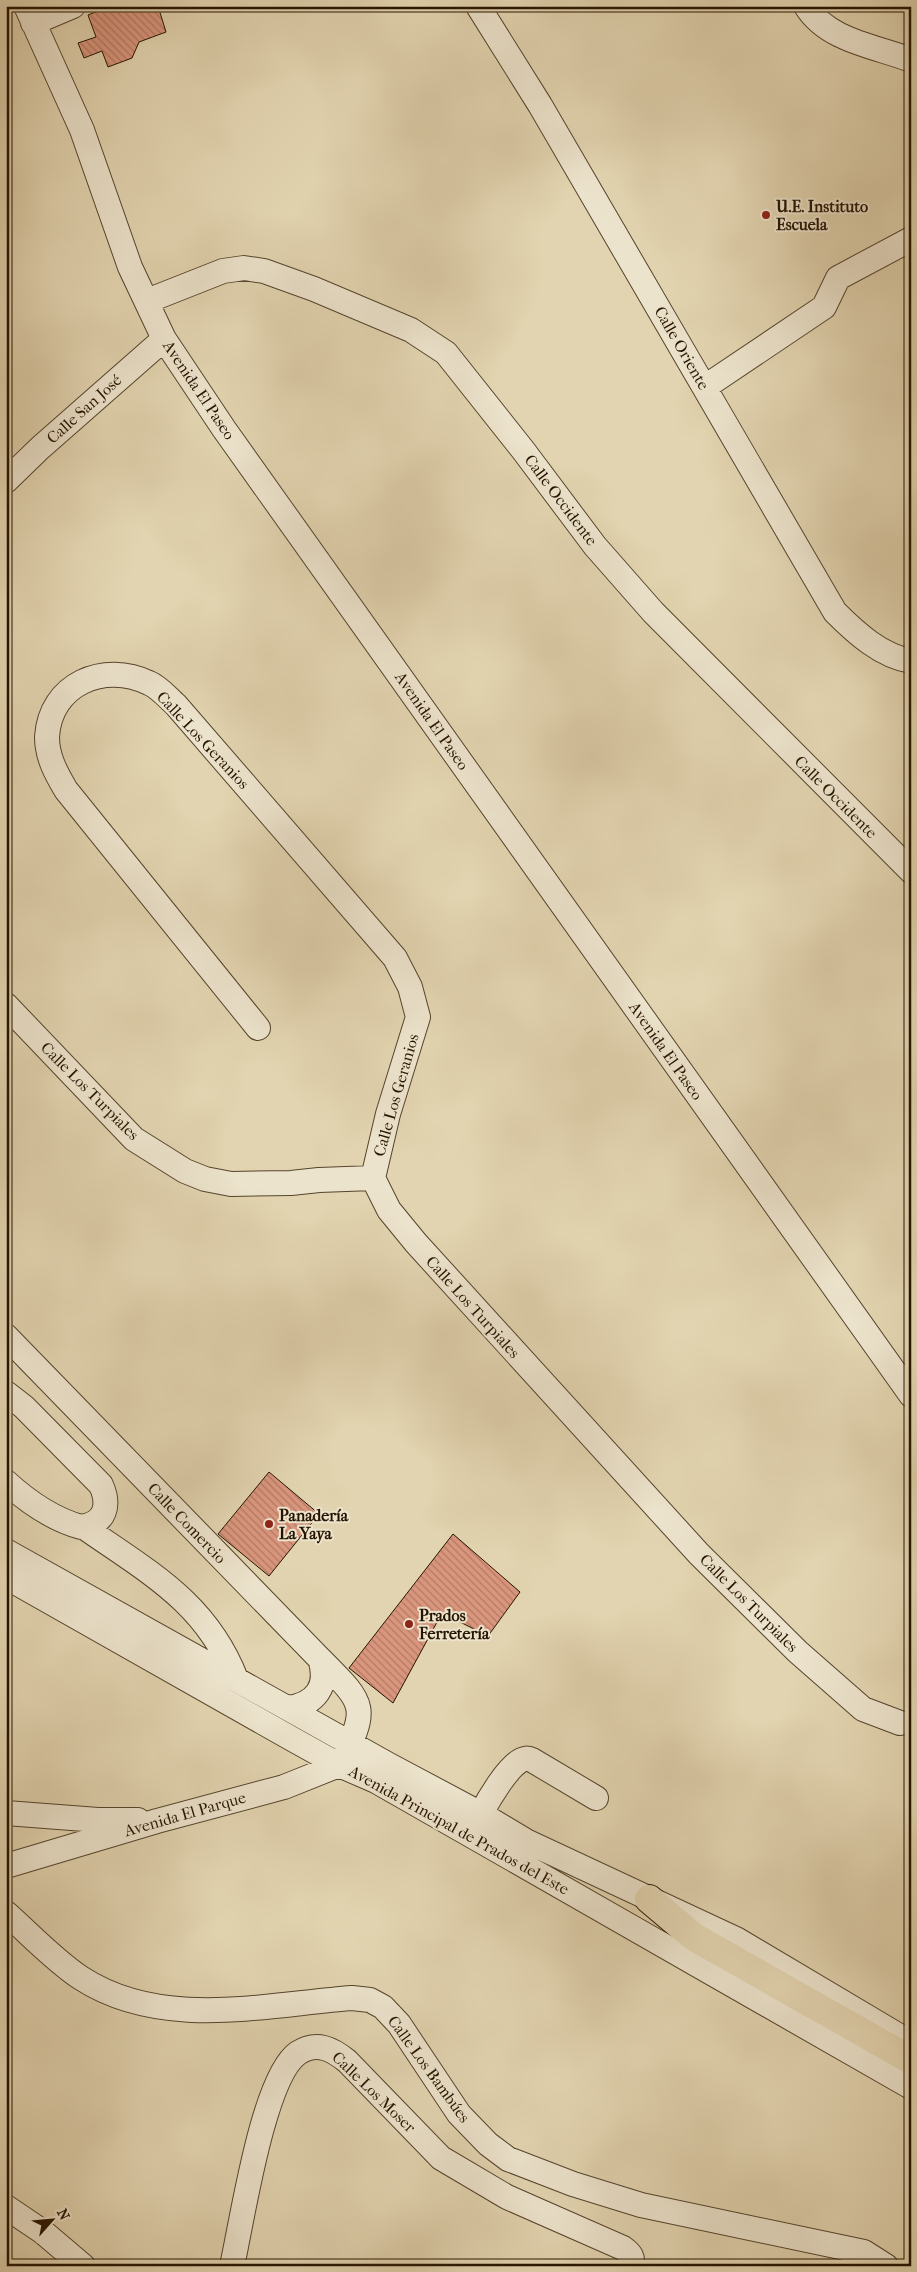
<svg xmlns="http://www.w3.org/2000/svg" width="917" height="2272" font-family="'IM FELL French Canon',serif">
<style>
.building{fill:url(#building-back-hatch);stroke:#261400}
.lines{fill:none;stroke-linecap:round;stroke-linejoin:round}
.minor-casing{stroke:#55442c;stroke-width:26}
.highway-casing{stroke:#261400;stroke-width:30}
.minor{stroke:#ece3cc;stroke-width:24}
.highway{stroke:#e2d4b0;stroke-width:28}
.poi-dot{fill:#8f2418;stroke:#ece3cc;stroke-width:2}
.labels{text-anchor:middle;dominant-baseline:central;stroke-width:4;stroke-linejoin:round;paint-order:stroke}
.poi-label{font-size:16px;font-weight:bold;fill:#261400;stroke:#ece3cc;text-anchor:start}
.street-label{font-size:16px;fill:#261400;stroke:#ece3cc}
</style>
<defs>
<pattern id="building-back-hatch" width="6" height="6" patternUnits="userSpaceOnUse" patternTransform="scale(1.25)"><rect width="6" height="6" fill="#da967d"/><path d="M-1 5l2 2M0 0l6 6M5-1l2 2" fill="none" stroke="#b17964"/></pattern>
</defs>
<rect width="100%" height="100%" fill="#e2d4b0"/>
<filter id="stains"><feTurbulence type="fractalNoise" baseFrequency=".004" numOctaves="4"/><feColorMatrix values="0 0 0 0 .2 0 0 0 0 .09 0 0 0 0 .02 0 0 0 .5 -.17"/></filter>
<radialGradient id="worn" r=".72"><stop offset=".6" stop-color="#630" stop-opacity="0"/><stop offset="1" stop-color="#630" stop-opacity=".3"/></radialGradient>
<path class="building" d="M 111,6 L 118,6 L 119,10 L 135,6 L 158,6 L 166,32 L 139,42 L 132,58 L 108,67 L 102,51 L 84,58 L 78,43 L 96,37 L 88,15 Z
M 269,1472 L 319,1514 L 269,1576 L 218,1534 Z
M 453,1534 L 520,1592 L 488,1636 L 442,1613 L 393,1703 L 349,1668 Z"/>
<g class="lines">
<defs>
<path id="minor" d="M 26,6 L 82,130 L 130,267 L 164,339 L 224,429 L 911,1395
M 478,6 L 540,105 L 835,612 C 856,633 881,656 911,661
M 806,6 C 828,41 875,46 911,60
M 33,23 L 73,6
M 147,301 L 223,271 L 244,268 L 264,271 L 314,289 L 411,330 L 446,353 L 523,450 L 595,546 L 653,612 L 911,871
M 705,387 L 824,307 L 838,278 L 911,239
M 6,481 L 40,448 L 164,339
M 6,1005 L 134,1139 L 185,1171 L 205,1179 L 231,1184 L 291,1183 L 319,1180 L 373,1178
M 258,1028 L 66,790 C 56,773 47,757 47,737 C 50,684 104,661 149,683 C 159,687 168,698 176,705 L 395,958 L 410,987 L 418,1017 L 388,1114 L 373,1178
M 373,1178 L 389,1210 L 416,1243 L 699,1554 L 798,1652 L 863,1709 L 900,1723
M 6,1336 L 320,1659 C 329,1686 316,1704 288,1708
M 6,1393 L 24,1407 L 101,1485 C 110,1505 106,1523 81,1527 C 52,1519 28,1502 6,1482
M 84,1527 C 148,1572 206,1602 236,1679
M 6,1551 L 389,1765 L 481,1814 L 526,1841 L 736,1939 L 911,2043
M 6,1577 L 294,1740 L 339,1765 L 376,1781 L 911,2087
M 6,1813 L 98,1820 L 138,1820
M 481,1814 C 487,1802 511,1760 525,1759 C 527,1758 530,1759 532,1760 L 596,1798
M 6,1866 L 157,1821 L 284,1787 L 339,1765 C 370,1707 365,1704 320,1659
M 6,1913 C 31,1935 54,1960 81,1978 C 161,2030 263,2005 352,1998 L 370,2000 L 383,2007 L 399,2024 L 459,2114 L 488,2144 L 508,2159 L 573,2184 L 641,2205 L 864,2252 L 886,2266
M 6,2207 L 43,2232 L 83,2266
M 232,2266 C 242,2222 263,2077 298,2053 C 317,2041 332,2049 347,2061 L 441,2158 L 507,2197 L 623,2248 C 630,2253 634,2257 631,2266"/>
<path id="highway" d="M 649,1899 L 694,1937 L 911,2060"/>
</defs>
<use href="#minor" class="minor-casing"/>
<use href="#highway" class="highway-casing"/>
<use href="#minor" class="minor"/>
<use href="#highway" class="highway"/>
</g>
<g class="poi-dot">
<circle cx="766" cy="215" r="5"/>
<circle cx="269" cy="1524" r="5"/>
<circle cx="409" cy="1624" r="5"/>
</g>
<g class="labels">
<g class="poi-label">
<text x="776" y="206">U.E. Instituto<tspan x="776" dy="18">Escuela</tspan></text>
<text x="279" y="1515">Panadería<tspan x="279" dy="18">La Yaya</tspan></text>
<text x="419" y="1615">Prados<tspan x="419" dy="18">Ferretería</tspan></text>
</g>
<g class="street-label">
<text transform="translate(682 348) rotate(60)">Calle Oriente</text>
<text transform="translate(199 390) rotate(56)">Avenida El Paseo</text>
<text transform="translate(84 409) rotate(-42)">Calle San José</text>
<text transform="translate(561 500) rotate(53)">Calle Occidente</text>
<text transform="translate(432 721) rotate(55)">Avenida El Paseo</text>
<text transform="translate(203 740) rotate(47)">Calle Los Geranios</text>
<text transform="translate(836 797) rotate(45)">Calle Occidente</text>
<text transform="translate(666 1051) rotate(55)">Avenida El Paseo</text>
<text transform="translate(90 1091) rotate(45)">Calle Los Turpiales</text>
<text transform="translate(396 1095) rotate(-74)">Calle Los Geranios</text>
<text transform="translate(473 1307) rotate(48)">Calle Los Turpiales</text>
<text transform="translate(187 1523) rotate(46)">Calle Comercio</text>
<text transform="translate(749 1603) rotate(45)">Calle Los Turpiales</text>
<text transform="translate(185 1814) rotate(-16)">Avenida El Parque</text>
<text transform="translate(459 1830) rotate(29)">Avenida Principal de Prados del Este</text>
<text transform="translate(429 2069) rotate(54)">Calle Los Bambúes</text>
<text transform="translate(374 2092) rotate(44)">Calle Los Moser</text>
</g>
</g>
<rect width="917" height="2272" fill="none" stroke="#e2d4b0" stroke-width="25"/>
<rect x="8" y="8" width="902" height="2257" fill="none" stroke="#261400" stroke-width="2.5"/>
<rect x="12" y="12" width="892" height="2247" fill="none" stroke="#261400"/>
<g transform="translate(52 2220) rotate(63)" stroke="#ece3cc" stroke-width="4" paint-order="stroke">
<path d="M0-4L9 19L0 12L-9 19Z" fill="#261400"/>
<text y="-8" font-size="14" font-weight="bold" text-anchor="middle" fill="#261400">N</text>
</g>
<rect width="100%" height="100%" filter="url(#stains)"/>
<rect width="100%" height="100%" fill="url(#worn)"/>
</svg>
